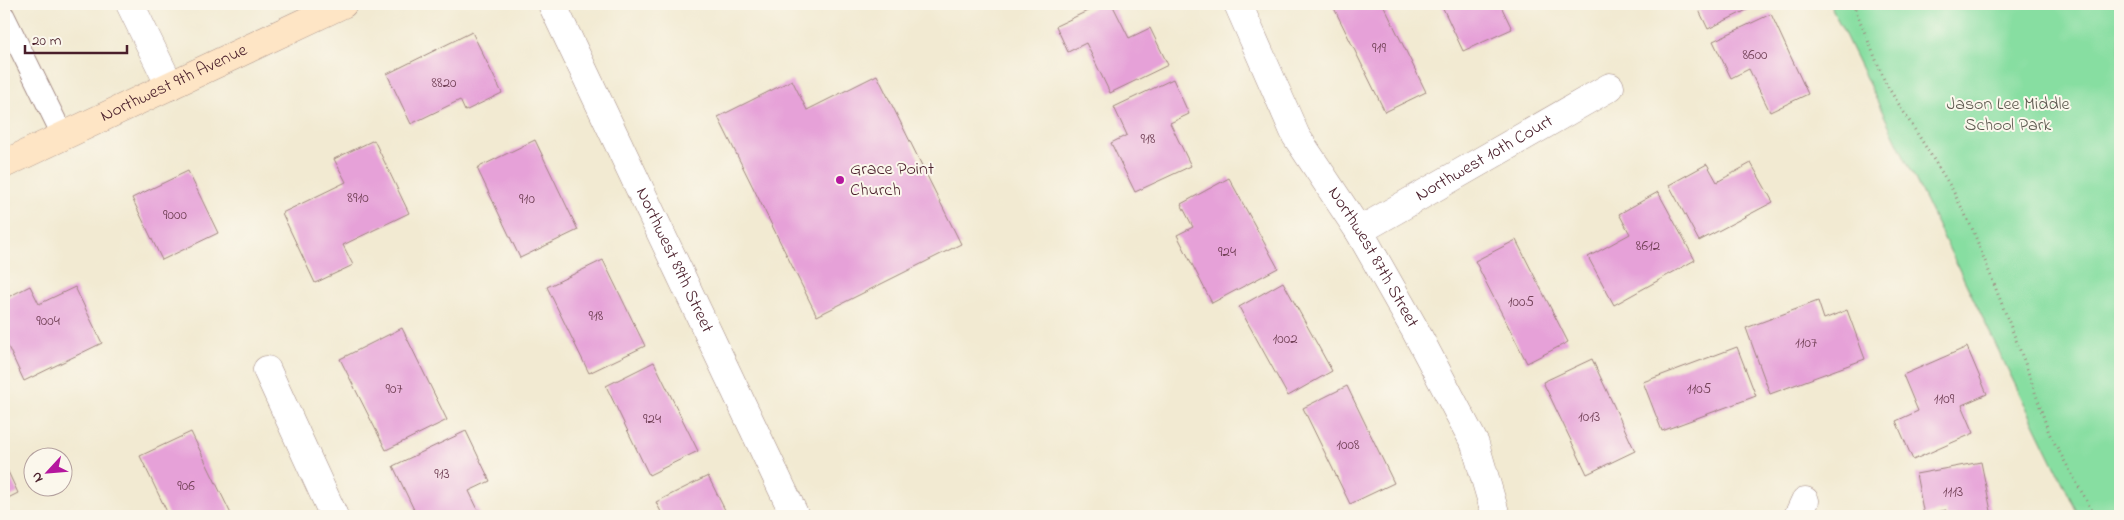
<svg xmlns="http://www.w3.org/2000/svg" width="2124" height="520" font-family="'Indie Flower',sans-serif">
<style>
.green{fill:#87dea1;stroke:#687e66}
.building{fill:#e6a1d8}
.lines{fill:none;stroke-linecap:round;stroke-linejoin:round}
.lane-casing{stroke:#9e847e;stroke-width:23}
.street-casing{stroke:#9e847e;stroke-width:29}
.secondary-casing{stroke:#9e847e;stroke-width:29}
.path{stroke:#9e847e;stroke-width:3;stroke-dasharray:1 4;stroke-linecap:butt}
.lane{stroke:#fff;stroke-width:21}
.street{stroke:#fff;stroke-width:28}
.secondary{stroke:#fee5c5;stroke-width:28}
.poi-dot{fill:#b5179e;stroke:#fbf7ec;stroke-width:2}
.labels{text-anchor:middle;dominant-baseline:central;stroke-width:4;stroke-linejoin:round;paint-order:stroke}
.number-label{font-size:15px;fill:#714056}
.street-label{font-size:18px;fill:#4a1f2b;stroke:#fbf7ec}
.park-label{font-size:18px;fill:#5c584e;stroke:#fbf7ec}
.poi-label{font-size:18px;fill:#4a1f2b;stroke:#fbf7ec;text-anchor:start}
</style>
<rect width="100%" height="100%" fill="#fbf7ec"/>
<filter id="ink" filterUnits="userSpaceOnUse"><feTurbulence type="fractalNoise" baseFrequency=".02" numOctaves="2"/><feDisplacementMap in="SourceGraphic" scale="10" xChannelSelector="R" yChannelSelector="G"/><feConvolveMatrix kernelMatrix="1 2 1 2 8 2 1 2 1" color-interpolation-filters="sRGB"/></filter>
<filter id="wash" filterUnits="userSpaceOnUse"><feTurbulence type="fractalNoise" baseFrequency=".0096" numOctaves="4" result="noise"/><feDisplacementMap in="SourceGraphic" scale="20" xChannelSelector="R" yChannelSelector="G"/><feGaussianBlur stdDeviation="1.12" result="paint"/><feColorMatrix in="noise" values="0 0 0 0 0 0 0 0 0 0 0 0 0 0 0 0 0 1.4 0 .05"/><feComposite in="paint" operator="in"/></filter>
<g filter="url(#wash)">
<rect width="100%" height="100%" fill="#f2ead2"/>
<path class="green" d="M 1830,4 L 2120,4 L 2120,516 L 2079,516 Z"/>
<g id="blocks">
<path class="building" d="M 1102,4 L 1112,4 L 1129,38 L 1150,28 L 1168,65 L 1110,93 L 1086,43 L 1068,52 L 1056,26 Z
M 1332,4 L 1383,4 L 1426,92 L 1385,112 Z
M 1441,4 L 1500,4 L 1512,29 L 1463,51 Z
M 1696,4 L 1759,4 L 1708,29 Z
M 1771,14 L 1808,94 L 1770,112 L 1749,69 L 1731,78 L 1713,41 Z
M 472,32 L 502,93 L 465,111 L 460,100 L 411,124 L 387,74 Z
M 877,75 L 961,244 L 817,316 L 718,117 L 792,80 L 807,110 Z
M 1173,79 L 1189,114 L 1170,123 L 1191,166 L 1135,192 L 1111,143 L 1127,135 L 1114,107 Z
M 374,140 L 409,213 L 343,245 L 353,265 L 315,283 L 282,213 L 346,182 L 334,159 Z
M 535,140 L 578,230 L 520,258 L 477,168 Z
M 1751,163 L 1773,202 L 1699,241 L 1669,185 L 1707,164 L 1717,182 Z
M 188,171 L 218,233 L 162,260 L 132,198 Z
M 1229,178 L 1278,268 L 1212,303 L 1177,235 L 1193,227 L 1181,204 Z
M 1658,192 L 1695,260 L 1614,305 L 1588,257 L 1630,234 L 1619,214 Z
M 1516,240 L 1568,342 L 1527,363 L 1475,261 Z
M 603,260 L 645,346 L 589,373 L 547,287 Z
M 1283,282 L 1332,371 L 1288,396 L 1239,307 Z
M 30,286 L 39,304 L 75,287 L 102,343 L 24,381 L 4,338 L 4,299 Z
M 1818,301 L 1824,319 L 1847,310 L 1865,359 L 1770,394 L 1746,328 Z
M 402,328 L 447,420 L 386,450 L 340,359 Z
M 1737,347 L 1756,396 L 1662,431 L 1643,382 Z
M 1967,347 L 1987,394 L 1962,405 L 1974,433 L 1913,460 L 1896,421 L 1918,411 L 1903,375 Z
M 1592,359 L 1635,451 L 1587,474 L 1543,382 Z
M 654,362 L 698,451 L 649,475 L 606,386 Z
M 1347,386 L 1394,483 L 1350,504 L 1303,408 Z
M 466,431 L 490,481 L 469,491 L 481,516 L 417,516 L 393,466 Z
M 191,432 L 232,516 L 169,516 L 140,456 Z
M 1981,462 L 1992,516 L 1947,516 L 1946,510 L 1924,515 L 1916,474 Z
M 4,463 L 18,493 L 4,500 Z
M 708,476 L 728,516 L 663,516 L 656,502 Z"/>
</g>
</g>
<g filter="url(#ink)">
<use href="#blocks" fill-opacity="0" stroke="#9e847e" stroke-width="1"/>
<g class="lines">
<defs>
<path id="lane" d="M 4,16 L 63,136"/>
<g id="street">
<path d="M 130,4 L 170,86"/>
<path id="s1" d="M 552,4 L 795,516"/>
<path id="s2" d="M 1238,4 L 1296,136 L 1359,231 L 1414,328 L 1475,444 L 1496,516"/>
<path id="s3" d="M 1359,231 L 1610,87"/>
<path d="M 267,370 L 334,516"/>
<path d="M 1798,516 L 1805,501"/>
</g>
<g id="secondary">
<path id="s4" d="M 4,164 L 343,4"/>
</g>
</defs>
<use href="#lane" class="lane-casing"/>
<use href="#street" class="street-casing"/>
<use href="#secondary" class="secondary-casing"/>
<path class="path" d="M 1853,4 L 1886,84 L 1951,187 L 1972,228 L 2025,363 L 2049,433 L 2095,516"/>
<use href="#lane" class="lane"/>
<use href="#street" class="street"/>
<use href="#secondary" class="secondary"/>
</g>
</g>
<circle class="poi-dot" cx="840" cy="180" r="5"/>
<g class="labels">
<g class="number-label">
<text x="1379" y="48">919</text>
<text x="1755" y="55">8600</text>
<text x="444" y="83">8820</text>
<text x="1148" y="139">918</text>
<text x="358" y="198">8910</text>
<text x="527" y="199">910</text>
<text x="175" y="215">9000</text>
<text x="1648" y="246">8612</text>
<text x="1227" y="252">924</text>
<text x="1521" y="302">1005</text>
<text x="596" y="316">918</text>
<text x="48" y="321">9004</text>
<text x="1285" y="339">1002</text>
<text x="1806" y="343">1107</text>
<text x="394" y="389">907</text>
<text x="1699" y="389">1105</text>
<text x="1944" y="399">1109</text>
<text x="1589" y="417">1013</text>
<text x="652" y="419">924</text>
<text x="1348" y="445">1008</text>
<text x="442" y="474">913</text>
<text x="186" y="486">906</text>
<text x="1953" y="492">1113</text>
</g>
<g class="street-label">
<text stroke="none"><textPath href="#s4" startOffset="188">Northwest 9th Avenue</textPath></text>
<text stroke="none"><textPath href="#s3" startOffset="145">Northwest 10th Court</textPath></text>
<text stroke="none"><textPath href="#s2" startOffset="288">Northwest 87th Street</textPath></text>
<text stroke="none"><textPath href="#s1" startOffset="284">Northwest 89th Street</textPath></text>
</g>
<g class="park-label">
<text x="2008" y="105">Jason Lee Middle<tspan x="2008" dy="21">School Park</tspan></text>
</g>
<g class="poi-label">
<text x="850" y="170">Grace Point<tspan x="850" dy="21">Church</tspan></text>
</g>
</g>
<rect width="2124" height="520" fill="none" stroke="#fbf7ec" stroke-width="20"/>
<g transform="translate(48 472) rotate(244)"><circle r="24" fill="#fbf7ec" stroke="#b4a19f"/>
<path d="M0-4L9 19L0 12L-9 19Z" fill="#b5179e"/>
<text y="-8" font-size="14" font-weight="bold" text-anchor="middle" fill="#4a1f2b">N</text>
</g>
<path d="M25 45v8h102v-8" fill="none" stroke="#4a1f2b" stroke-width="2.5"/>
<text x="32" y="45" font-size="15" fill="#4a1f2b" stroke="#fbf7ec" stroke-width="4" paint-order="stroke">20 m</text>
</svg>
